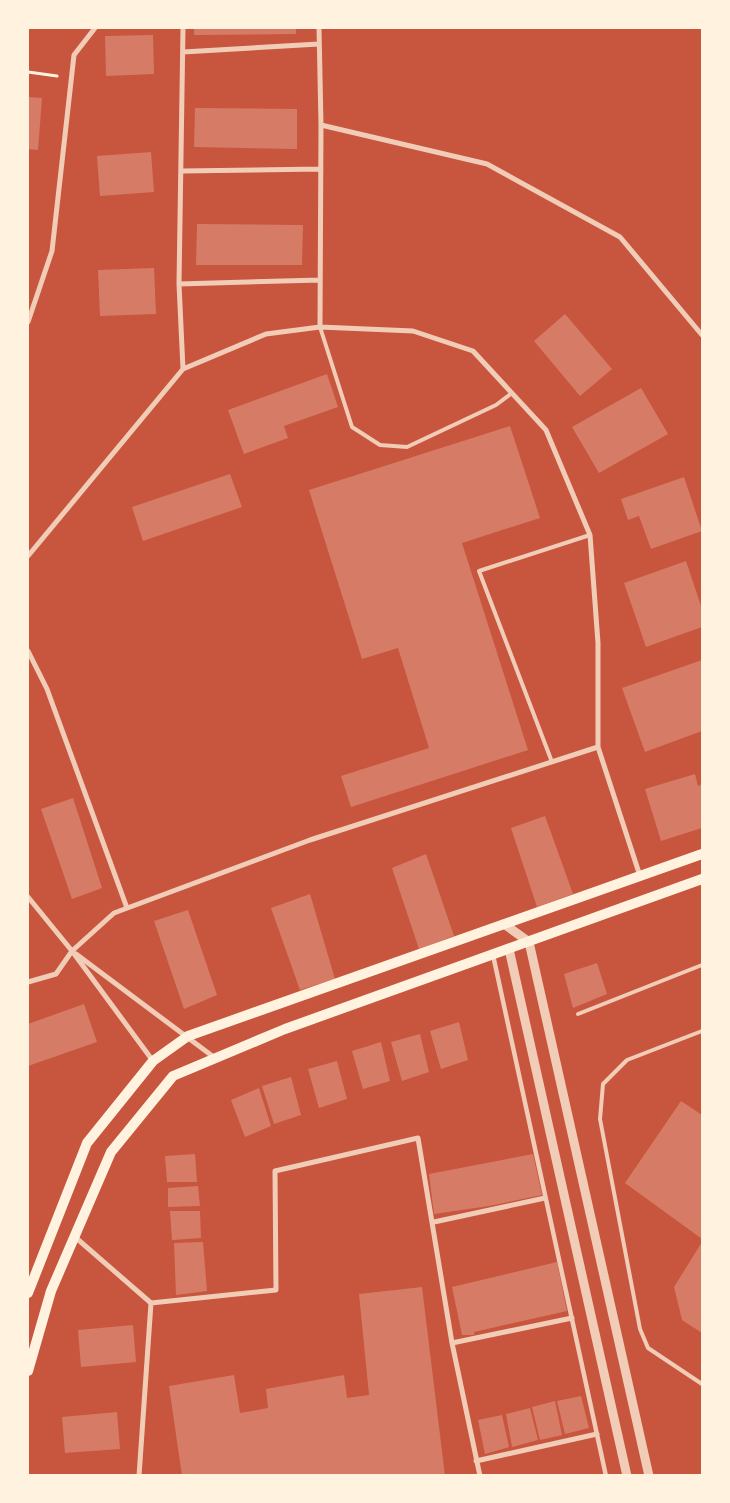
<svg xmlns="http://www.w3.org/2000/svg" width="730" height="1503" font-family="'Sofia Sans Condensed',sans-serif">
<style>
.building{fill:#d67c66}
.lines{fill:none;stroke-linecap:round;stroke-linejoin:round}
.path{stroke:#fff3e0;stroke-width:3}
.service{stroke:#f1ccb7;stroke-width:4}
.pedestrian{stroke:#f1ccb7;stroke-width:4.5}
.minor{stroke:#f1ccb7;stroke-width:5}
.tertiary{stroke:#f1ccb7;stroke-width:9}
.secondary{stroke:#fff3e0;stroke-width:10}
</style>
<rect width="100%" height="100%" fill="#c8553d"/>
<path class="building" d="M 194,28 L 296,28 L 296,34 L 194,35 Z
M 153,35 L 154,74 L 106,76 L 105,36 Z
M 28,97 L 42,98 L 38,150 L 28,149 Z
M 195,108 L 297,109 L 297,149 L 194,147 Z
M 151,152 L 154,192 L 100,196 L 97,156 Z
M 197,224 L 303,225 L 302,265 L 196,265 Z
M 154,268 L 156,314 L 100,316 L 98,270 Z
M 565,314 L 612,369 L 580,396 L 534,341 Z
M 327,374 L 338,407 L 284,426 L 288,438 L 244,454 L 228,410 Z
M 641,388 L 668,434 L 599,473 L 572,427 Z
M 510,426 L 540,518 L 462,543 L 528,750 L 351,807 L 341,776 L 429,748 L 398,648 L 362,659 L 309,490 Z
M 230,474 L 242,507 L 143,541 L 132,507 Z
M 684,477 L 702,531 L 651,549 L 639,516 L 628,520 L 621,499 Z
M 686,561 L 702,609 L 702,627 L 646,647 L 624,583 Z
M 702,660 L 702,731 L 645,752 L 622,688 Z
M 695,774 L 698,786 L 702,784 L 702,828 L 661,841 L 645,789 Z
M 73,798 L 102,888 L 72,899 L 41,809 Z
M 545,816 L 573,894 L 537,907 L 511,828 Z
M 426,854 L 454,936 L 419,949 L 392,868 Z
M 310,894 L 335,979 L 300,990 L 271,908 Z
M 188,910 L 217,995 L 184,1009 L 154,921 Z
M 597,963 L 607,994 L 573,1008 L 564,974 Z
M 84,1004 L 97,1042 L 28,1066 L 28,1024 Z
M 459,1022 L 468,1060 L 441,1069 L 430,1031 Z
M 420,1034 L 429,1072 L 402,1081 L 391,1042 Z
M 381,1042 L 390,1081 L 363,1089 L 352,1051 Z
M 337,1061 L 347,1099 L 319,1108 L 308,1069 Z
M 291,1077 L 301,1115 L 274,1124 L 262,1086 Z
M 259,1088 L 271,1126 L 245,1137 L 231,1100 Z
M 681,1101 L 702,1115 L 702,1239 L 625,1183 Z
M 195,1154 L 197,1182 L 167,1182 L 165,1156 Z
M 533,1154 L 542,1195 L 489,1206 L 434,1214 L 429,1174 Z
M 198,1186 L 200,1206 L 168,1207 L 168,1188 Z
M 170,1211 L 200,1211 L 201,1238 L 172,1240 Z
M 203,1242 L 207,1291 L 176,1295 L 174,1243 Z
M 702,1242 L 702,1333 L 682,1320 L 674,1287 Z
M 557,1262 L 567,1311 L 474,1332 L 474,1335 L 462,1335 L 452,1287 Z
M 422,1287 L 445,1476 L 182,1476 L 169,1386 L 234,1375 L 240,1413 L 268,1408 L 266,1389 L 344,1375 L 347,1398 L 369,1395 L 359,1294 Z
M 133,1325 L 136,1362 L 81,1367 L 78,1330 Z
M 581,1396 L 589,1428 L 565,1434 L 557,1401 Z
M 555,1401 L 562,1435 L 540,1440 L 532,1407 Z
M 530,1408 L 538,1440 L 512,1447 L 506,1414 Z
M 117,1412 L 120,1449 L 65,1453 L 62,1417 Z
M 502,1415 L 509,1447 L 485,1454 L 478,1420 Z"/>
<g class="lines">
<path class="path" d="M 28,72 L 57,76"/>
<path class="service" d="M 320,327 L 352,427 L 380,445 L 407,447 L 496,405 L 512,393
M 552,762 L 479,571 L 590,535
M 578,1014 L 702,965
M 702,1031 L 627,1060 L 603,1084 L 600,1119 L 640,1329 L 648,1348 L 702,1384"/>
<path class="pedestrian" d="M 493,955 L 606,1476"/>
<path class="minor" d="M 319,28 L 321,125 L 320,327
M 183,52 L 319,44
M 321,125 L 487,164 L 620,237 L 702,335
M 181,171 L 321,169
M 179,284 L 320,280
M 28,322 L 52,251 L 74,55 L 95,28
M 183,369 L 179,284 L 183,28
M 28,556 L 183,369 L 266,334 L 320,327 L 413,331 L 473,351 L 546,430 L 590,535 L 598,643 L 598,747 L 640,876
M 28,651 L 47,689 L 127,908
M 28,897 L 72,951 L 153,1061
M 76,954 L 215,1058
M 28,982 L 56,974 L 72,951 L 114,913 L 310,840 L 598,747
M 434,1222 L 545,1198
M 75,1237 L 151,1303 L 276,1290 L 275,1171 L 418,1138 L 452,1343 L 480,1476
M 452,1343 L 572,1318
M 476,1461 L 597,1434
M 139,1476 L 151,1303"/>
<path class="tertiary" d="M 504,924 L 529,942 L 649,1476
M 509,949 L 627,1476"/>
<path class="secondary" d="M 28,1293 L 87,1143 L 153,1061 L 188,1036 L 702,854
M 28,1371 L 51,1291 L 111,1152 L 173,1076 L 285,1029 L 702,879"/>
</g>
<rect width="730" height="1503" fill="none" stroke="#fff3e0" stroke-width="58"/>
</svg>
